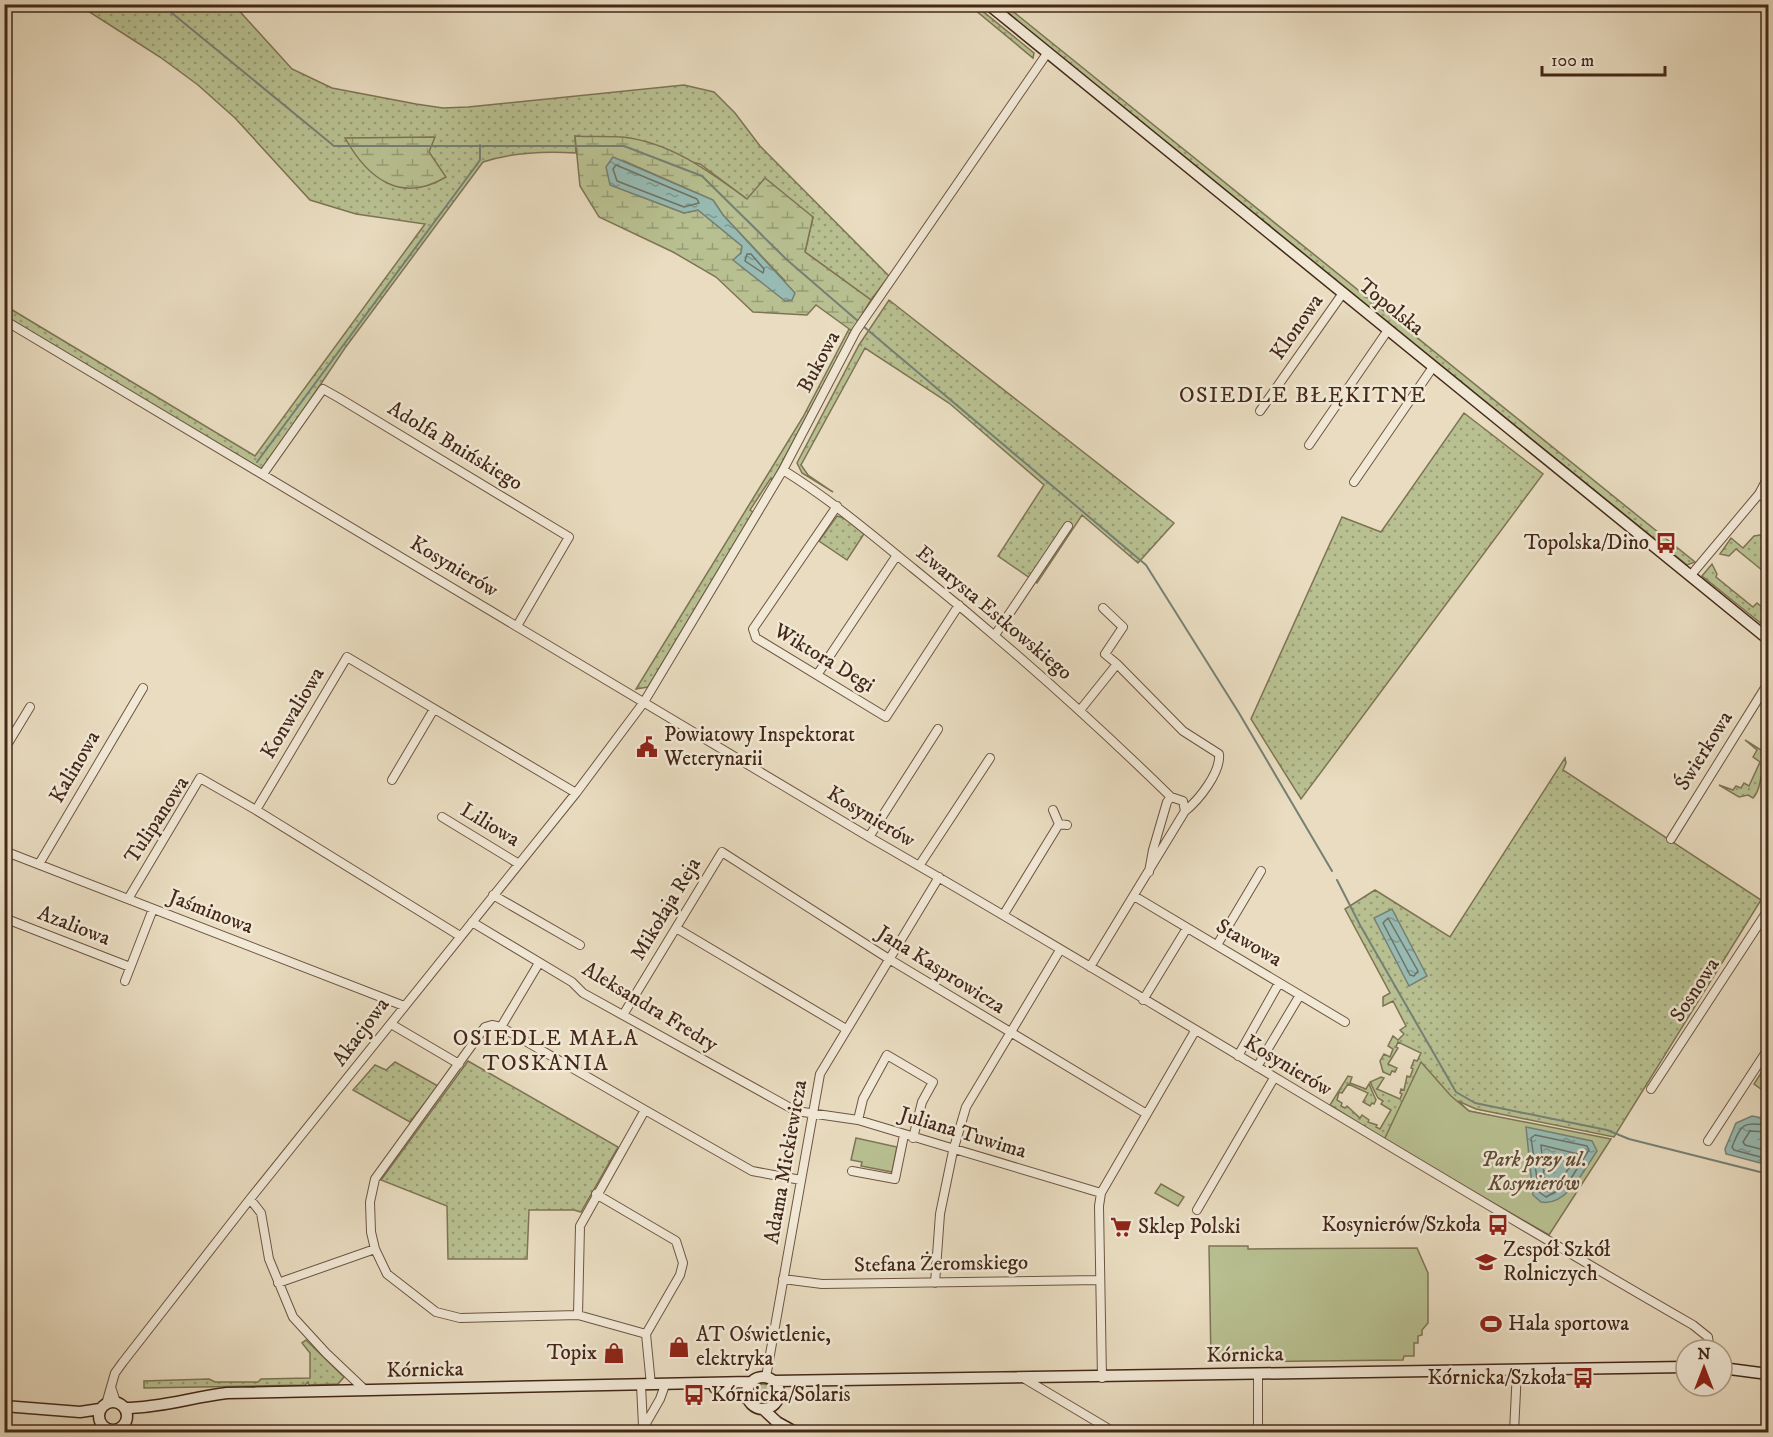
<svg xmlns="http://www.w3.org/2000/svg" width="1773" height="1437" font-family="'IM FELL DW Pica',serif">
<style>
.grass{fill:url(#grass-dots);stroke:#7e7454;stroke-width:1.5}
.wetland{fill:url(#wetland-marsh);stroke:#7e7454;stroke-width:1.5;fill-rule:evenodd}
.green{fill:#b8c091;stroke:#7e7454;stroke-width:1.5}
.water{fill:url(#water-ripples);stroke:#768075;stroke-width:1.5}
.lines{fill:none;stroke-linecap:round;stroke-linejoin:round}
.shore{stroke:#6e7266;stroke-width:1.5}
.stream{stroke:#768075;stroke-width:2}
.street-casing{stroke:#6d5542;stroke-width:10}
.secondary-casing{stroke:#442818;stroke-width:13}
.street{stroke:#f1e8d6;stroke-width:8}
.secondary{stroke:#f1e8d6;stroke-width:10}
.labels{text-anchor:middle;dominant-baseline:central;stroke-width:5;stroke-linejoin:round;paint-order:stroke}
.street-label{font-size:21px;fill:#442818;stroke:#f1e8d6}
.poi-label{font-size:21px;fill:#442818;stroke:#f1e8d6;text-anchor:start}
.park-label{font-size:21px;font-style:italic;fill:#614e36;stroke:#f1e8d6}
.neighbourhood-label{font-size:22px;letter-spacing:1.5px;fill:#442818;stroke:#f1e8d6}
</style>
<defs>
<pattern id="grass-dots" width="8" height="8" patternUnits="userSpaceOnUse" patternTransform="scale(1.5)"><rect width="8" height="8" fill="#b8c091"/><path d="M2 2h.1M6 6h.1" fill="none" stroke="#979c75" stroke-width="1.8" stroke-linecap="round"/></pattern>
<pattern id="wetland-marsh" width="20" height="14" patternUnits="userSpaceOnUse" patternTransform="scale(1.5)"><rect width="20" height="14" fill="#b8c091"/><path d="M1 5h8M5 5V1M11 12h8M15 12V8" fill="none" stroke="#979c75"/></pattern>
<pattern id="water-ripples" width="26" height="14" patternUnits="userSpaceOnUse" patternTransform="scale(1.5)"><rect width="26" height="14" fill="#97bbb3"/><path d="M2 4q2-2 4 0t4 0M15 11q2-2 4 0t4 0" fill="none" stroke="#7d9891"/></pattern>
</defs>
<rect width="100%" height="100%" fill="#e9dcc0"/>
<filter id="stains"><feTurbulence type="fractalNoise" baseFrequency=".00333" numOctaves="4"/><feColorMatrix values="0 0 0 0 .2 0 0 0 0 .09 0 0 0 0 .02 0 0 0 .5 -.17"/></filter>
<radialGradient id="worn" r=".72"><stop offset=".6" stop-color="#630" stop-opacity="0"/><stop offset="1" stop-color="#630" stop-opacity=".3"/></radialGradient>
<path class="grass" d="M 77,4 L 234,5 L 292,69 L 332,88 L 416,104 L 443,108 L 468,107 L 684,85 L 714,92 L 735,113 L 760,146 L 889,276 L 871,300 L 805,252 L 813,217 L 747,199 L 700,164 L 575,136 L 576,153 C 545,151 513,152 483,162 L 345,348 L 267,464 L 260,469 L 5,316 L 4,305 L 255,456 L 425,224 L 356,214 L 310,200 L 235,118 L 198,85 L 160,57 Z
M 969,5 L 975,5 L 1034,53 L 1033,58 Z
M 994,5 L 1005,5 L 1695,562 L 1687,565 Z
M 889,300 L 1174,523 L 1138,563 L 1082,515 L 1037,583 L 998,556 L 1044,485 L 949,403 L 865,348 L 801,465 L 808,475 L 833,492 L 802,473 L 797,463 L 859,345 Z
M 849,329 L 852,331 L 773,479 L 771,478 L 750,510 L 753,512 L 648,687 L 636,689 L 803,417 Z
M 1464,413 L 1543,474 L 1301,799 L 1251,719 L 1342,517 L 1381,532 Z
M 837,516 L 844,518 L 864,534 L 847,560 L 819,541 Z
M 1760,535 L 1768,540 L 1768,575 L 1736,549 L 1729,556 L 1720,554 L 1731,538 L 1743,548 L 1754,536 Z
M 1712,564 L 1717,574 L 1716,577 L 1753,607 L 1757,603 L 1768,612 L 1768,629 L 1702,576 Z
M 1745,740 L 1766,753 L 1765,759 L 1768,765 C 1757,775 1763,788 1753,798 L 1748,795 L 1739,797 L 1719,785 L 1733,790 L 1736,786 L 1741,788 L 1744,783 L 1749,786 L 1760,762 L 1753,757 L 1757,750 Z
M 1565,758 L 1566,763 L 1563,770 L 1761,900 L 1614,1137 L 1476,1109 L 1458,1101 L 1469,1111 L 1492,1116 L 1385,1140 L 1330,1105 L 1348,1076 L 1352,1077 L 1350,1083 L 1366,1089 L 1369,1084 L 1376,1100 L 1374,1104 L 1372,1103 L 1370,1106 L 1363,1102 L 1368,1093 L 1348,1084 L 1342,1093 L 1339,1092 L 1337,1100 L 1342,1103 L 1341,1106 L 1345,1108 L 1347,1106 L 1360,1118 L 1362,1115 L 1369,1120 L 1368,1122 L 1377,1125 L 1376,1127 L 1380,1129 L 1391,1110 L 1381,1104 L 1383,1101 L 1378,1098 L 1370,1082 L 1381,1077 L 1384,1078 L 1377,1089 L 1400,1099 L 1402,1094 L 1400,1093 L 1401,1089 L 1404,1090 L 1407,1076 L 1410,1077 L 1413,1069 L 1411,1068 L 1414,1060 L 1417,1061 L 1421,1053 L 1398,1042 L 1396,1047 L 1398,1048 L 1388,1064 L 1397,1068 L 1395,1072 L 1392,1071 L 1390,1075 L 1383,1072 L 1380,1061 L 1384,1054 L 1390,1057 L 1393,1049 L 1388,1046 L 1393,1036 L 1398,1040 L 1404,1034 L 1400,1030 L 1406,1026 L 1393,1001 L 1383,1006 L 1383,997 L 1390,993 L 1345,909 L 1375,890 L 1450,937 Z
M 468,1061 L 618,1147 L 581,1212 L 574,1210 L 529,1210 L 527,1259 L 448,1259 L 447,1206 L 381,1180 Z
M 395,1062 L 438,1086 L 410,1122 L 353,1090 L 375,1065 L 386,1070 Z
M 306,1340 L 344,1377 L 338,1384 L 309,1385 L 308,1382 L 305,1385 L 144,1388 L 144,1381 L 209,1379 L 215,1382 L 258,1382 L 261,1379 L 310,1378 L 310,1353 L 302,1343 Z
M754 1393a9 9 0 1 1 18 0a9 9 0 1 1-18 0Z"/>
<path class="wetland" d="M 575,136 C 591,137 607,136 622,137 C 670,142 709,171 747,199 L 765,178 L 813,217 L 805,252 L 871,300 L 852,331 L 816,305 L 807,315 L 753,312 L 716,277 L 673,252 L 599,217 L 580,186 ZM 624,161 L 713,200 L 723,215 L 785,281 L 772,290 L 734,260 L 741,253 L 742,246 L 698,210 L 684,213 L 611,185 Z
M 435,137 L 429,152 L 446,177 C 401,204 368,179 345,138 Z"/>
<path class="green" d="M 1421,1062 L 1451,1096 L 1469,1111 L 1611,1139 L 1549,1235 L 1384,1140 Z
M 1768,1062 L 1768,1094 L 1754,1084 Z
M 856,1138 L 897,1147 L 892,1172 L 861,1166 L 862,1162 L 851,1160 Z
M 1161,1184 L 1184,1197 L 1178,1206 L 1155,1193 Z
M 1209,1246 L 1248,1246 L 1248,1249 L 1417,1248 L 1428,1273 L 1428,1323 L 1422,1330 L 1422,1335 L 1418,1336 L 1418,1343 L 1414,1343 L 1414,1356 L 1404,1356 L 1403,1360 L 1211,1362 Z"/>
<path class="water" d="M 613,157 L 713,200 L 723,215 L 795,293 L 792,300 L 785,301 L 733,260 L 741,253 L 742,246 L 698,210 L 684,213 L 610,185 L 606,167 Z
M 1392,909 L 1427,976 L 1409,986 L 1374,918 Z
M 1752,1116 L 1768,1119 L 1768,1165 L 1726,1154 L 1725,1149 L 1736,1123 Z
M 1526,1127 L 1592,1141 L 1597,1151 C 1585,1168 1567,1207 1541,1202 L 1533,1195 Z"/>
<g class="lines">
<path class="shore" d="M 616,165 L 697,199 L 699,203 L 684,207 L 617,181 L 613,169 Z
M 747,254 L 751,254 L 764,269 L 763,273 L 745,261 Z
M 1388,918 L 1418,971 L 1414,976 L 1410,975 L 1383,923 Z
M 1768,1125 C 1743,1123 1742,1122 1732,1147 L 1734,1150 L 1768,1159
M 1768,1132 L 1750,1131 L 1743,1142 L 1745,1145 L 1768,1151
M 1535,1135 L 1587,1146 L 1589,1150 L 1566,1186 L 1546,1197 L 1539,1192 L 1531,1138 Z
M 1541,1145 L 1578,1154 L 1561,1180 L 1549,1187 L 1545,1186 Z"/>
<path class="stream" d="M 161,4 L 334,146 L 624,146 L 702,176 L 786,259 L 859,322
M 863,326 L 1146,565 L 1239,713 L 1332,871
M 257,462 L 475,167 L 480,160 L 480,145
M 1337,880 L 1360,925 L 1456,1092 L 1475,1103 L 1607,1130 L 1629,1139 L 1768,1174"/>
<defs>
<path id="street" d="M 4,320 L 869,837 C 1146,996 1416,1166 1693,1325 L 1708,1337 L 1710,1350
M 1260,411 L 1343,293
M 1309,445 L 1388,330
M 783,470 C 830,499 871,534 914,569 C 1004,641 1089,717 1171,797
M 263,474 L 323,389 L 339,398 L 569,537 L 517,626
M 1354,482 L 1433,367
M 1759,494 L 1768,500
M 837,506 L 753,629 L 756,638 L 886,717 L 959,605
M 1691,575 L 1759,494 L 1768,477
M 1103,608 L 1123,627 L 1105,654 L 1117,664
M 995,635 L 1068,526
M 817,675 L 897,555
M 1081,709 L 1117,664 L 1183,731 L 1219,754 C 1221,772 1199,800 1185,811
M 4,750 L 30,707
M 392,780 L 434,709
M 1053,810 L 1059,824 L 1067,825
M 442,817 L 519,864
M 869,837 L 938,729
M 1671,839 L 1768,683
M 4,851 L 404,1006
M 39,864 L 143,688
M 919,866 L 990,758
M 493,895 L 580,945
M 1134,896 L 1345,1022
M 128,899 L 200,778 L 256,810
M 1004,914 L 1059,824
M 4,918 L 130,967
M 472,922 L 572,982 L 583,993 L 796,1111 L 858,1120 L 1101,1193
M 676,928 L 846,1029
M 460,936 L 256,810 L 347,657 L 576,793
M 1217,945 L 1261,871
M 539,963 L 501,1027 L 492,1025 L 485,1027 L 375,1179 L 370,1202 L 371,1232 L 375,1249 L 387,1274 L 436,1312 L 460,1318 L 578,1315 L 646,1334
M 1090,967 L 1185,811 L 1183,801 L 1171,797 L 1167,802 L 1153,850 L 1149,872
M 125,981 L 153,909
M 1143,1000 L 1187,928
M 623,1015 L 722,852 L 889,959 L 1145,1113
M 391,1024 L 459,1064
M 501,1027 L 645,1110
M 1238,1056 L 1279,983
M 1257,1067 L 1300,995
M 1651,1089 L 1768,910
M 858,1120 L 863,1099 L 887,1055 L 933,1082 L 922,1102 L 913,1138
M 1708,1141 L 1768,1049
M 852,1171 L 895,1179 L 904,1135
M 596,1194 L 676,1241 L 683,1263 L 680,1275 L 646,1334 L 651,1385
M 250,1199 L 261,1213 L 269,1259 L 293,1317 L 326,1353 L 365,1390
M 1197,1210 L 1274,1078
M 783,1279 L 822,1284 L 1099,1280
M 278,1283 L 375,1249
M 935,1283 L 940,1214 L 953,1151 L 966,1107 L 1060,950
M 578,1315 L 580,1226 L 645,1110 L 752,1171 L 801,1180
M 766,1377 L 820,1074 L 939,877
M 1102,1378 L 1099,1206 L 1101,1193 L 1195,1031
M 1025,1379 L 1114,1432
M 641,1385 L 643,1426
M 111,1387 L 116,1402
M 106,1404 L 115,1373 L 123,1362 L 250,1199 L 576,793 L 644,702 L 783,470 L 856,331 L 1048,52
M 641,1432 L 660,1399 L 665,1385
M 1258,1432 L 1258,1374
M 1514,1432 L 1517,1370"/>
<path id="secondary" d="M 988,4 L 1768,639
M 1722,1368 L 1768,1374
M747 1393a16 16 0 1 1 32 0a16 16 0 1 1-32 0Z
M 774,1381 L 1686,1367
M 715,1388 L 747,1398
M99 1416a14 14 0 1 1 28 0a14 14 0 1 1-28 0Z
M 4,1406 L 80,1412 L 100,1409
M 125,1408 C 159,1408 193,1397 227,1393 L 751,1382
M 763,1409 L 777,1422 L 795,1432"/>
</defs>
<use href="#street" class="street-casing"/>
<use href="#secondary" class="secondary-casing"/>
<use href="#street" class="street"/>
<use href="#secondary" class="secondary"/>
</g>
<defs>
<symbol id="bus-bare" viewBox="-9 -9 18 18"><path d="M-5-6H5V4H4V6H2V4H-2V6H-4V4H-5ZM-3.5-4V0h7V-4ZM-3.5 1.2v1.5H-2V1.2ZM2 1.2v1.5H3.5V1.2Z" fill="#8f2418" stroke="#f1e8d6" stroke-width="2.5" paint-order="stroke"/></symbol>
<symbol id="civic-bare" viewBox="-9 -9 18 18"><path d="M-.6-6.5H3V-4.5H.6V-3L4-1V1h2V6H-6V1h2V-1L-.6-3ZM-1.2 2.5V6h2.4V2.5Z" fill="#8f2418" stroke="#f1e8d6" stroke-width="2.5" paint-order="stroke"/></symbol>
<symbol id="supermarket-bare" viewBox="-9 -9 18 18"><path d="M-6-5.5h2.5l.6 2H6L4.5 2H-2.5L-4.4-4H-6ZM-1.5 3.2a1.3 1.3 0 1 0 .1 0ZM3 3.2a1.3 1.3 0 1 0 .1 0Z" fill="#8f2418" stroke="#f1e8d6" stroke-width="2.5" paint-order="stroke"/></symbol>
<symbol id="school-bare" viewBox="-9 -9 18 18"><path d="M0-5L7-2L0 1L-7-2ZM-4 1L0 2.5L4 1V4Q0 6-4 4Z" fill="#8f2418" stroke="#f1e8d6" stroke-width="2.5" paint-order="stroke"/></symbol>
<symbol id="stadium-bare" viewBox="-9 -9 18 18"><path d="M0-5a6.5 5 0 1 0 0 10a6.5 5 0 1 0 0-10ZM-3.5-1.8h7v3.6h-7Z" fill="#8f2418" stroke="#f1e8d6" stroke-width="2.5" paint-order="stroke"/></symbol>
<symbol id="shop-bare" viewBox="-9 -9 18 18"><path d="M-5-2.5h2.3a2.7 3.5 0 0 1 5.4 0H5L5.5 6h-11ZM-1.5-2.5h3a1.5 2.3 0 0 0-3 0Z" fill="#8f2418" stroke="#f1e8d6" stroke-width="2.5" paint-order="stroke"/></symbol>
</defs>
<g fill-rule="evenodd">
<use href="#bus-bare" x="1651" y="528" width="30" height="30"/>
<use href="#civic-bare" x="632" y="732" width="30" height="30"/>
<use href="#bus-bare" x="1483" y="1210" width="30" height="30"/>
<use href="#supermarket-bare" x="1106" y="1212" width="30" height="30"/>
<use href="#school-bare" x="1471" y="1247" width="30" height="30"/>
<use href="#stadium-bare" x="1476" y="1309" width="30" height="30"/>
<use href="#shop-bare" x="664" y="1332" width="30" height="30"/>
<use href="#shop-bare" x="599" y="1338" width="30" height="30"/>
<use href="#bus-bare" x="1568" y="1363" width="30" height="30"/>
<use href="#bus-bare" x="679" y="1380" width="30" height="30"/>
</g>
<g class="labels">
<g class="street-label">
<text transform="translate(1391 307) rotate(39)">Topolska</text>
<text transform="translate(1297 327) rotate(-55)">Klonowa</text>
<text transform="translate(819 362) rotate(-62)">Bukowa</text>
<text transform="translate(455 446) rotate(31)">Adolfa Bnińskiego</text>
<text transform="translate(454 567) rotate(31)">Kosynierów</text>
<text transform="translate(994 613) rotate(40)">Ewarysta Estkowskiego</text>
<text transform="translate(824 658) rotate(31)">Wiktora Degi</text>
<text transform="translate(293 713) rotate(-59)">Konwaliowa</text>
<text transform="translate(1704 751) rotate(-58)">Świerkowa</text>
<text transform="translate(75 767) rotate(-60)">Kalinowa</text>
<text transform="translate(871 817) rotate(31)">Kosynierów</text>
<text transform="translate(157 820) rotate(-57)">Tulipanowa</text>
<text transform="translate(490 825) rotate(31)">Liliowa</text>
<text transform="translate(666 909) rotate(-59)">Mikołaja Reja</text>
<text transform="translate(211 912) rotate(21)">Jaśminowa</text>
<text transform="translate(74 926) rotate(21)">Azaliowa</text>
<text transform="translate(1249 943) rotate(31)">Stawowa</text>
<text transform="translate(941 970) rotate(32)">Jana Kasprowicza</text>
<text transform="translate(1695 990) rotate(-57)">Sosnowa</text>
<text transform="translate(650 1007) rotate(31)">Aleksandra Fredry</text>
<text transform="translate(361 1032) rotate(-53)">Akacjowa</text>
<text transform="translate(1288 1066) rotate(31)">Kosynierów</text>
<text transform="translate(963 1133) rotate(17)">Juliana Tuwima</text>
<text transform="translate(786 1162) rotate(-80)">Adama Mickiewicza</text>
<text transform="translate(941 1264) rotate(-1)">Stefana Żeromskiego</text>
<text transform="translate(1245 1355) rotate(-1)">Kórnicka</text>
<text transform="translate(425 1370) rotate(-1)">Kórnicka</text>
</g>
<g class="poi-label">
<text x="1649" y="543" text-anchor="end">Topolska/Dino</text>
<text x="664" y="735">Powiatowy Inspektorat<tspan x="664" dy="24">Weterynarii</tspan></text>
<text x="1481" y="1225" text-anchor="end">Kosynierów/Szkoła</text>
<text x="1138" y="1227">Sklep Polski</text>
<text x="1503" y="1250">Zespół Szkół<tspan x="1503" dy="24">Rolniczych</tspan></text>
<text x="1508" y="1324">Hala sportowa</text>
<text x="696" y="1335">AT Oświetlenie,<tspan x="696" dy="24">elektryka</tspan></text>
<text x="597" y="1353" text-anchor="end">Topix</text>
<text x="1566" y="1378" text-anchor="end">Kórnicka/Szkoła</text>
<text x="711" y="1395">Kórnicka/Solaris</text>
</g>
<g class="park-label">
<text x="1534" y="1160">Park przy ul.<tspan x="1534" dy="24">Kosynierów</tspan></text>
</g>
<g class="neighbourhood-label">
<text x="1303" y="395">OSIEDLE BŁĘKITNE</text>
<text x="546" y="1038">OSIEDLE MAŁA<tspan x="546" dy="25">TOSKANIA</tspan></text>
</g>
</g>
<rect width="1773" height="1437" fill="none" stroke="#e9dcc0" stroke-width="24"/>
<rect x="6" y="6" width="1761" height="1425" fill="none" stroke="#442818" stroke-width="3"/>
<rect x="12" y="12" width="1749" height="1413" fill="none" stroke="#442818" stroke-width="1.5"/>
<g transform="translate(1704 1368)"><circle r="28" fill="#f1e8d6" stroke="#ac9b8a" stroke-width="1.5"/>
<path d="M0-4.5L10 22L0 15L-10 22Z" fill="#8f2418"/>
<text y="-9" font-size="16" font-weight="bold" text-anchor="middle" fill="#442818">N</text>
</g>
<path d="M1542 66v9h123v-9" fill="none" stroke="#442818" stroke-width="3"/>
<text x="1551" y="66" font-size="18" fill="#442818" stroke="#f1e8d6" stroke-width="4.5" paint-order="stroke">100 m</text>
<rect width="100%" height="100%" filter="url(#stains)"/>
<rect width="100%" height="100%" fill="url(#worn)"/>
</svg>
